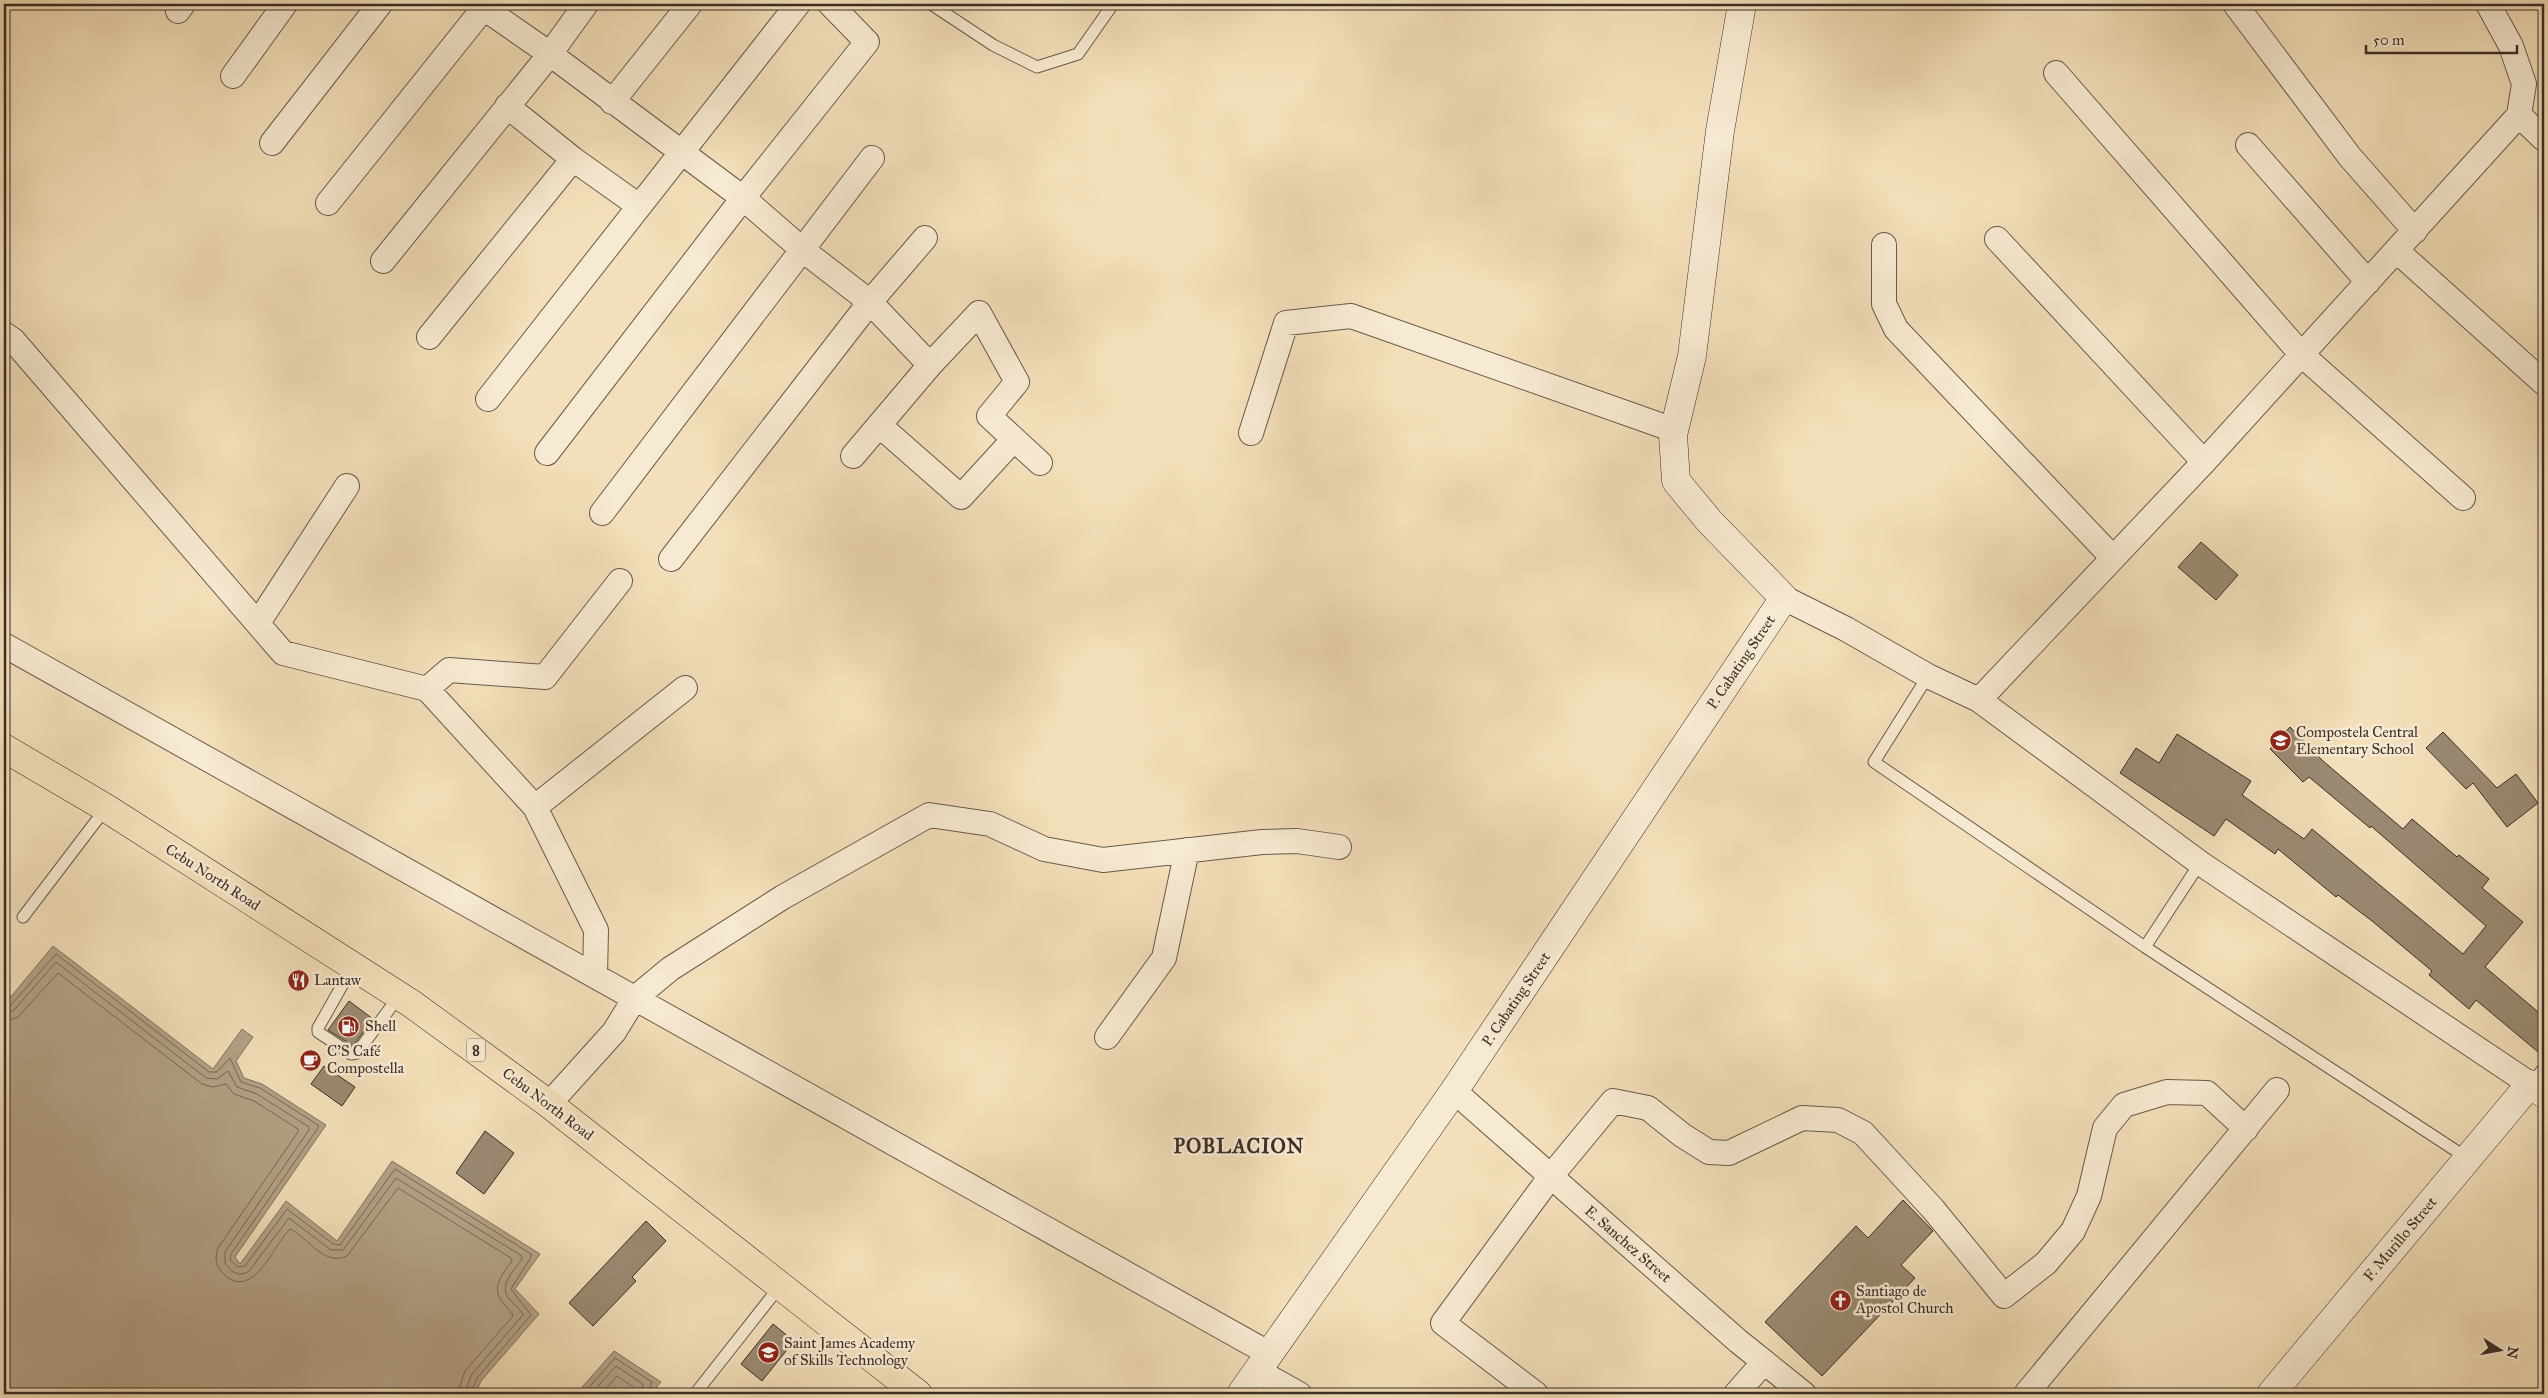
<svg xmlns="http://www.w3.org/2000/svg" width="2548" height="1398" font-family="'IM FELL Great Primer',serif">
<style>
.water{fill:#b4a287;stroke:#837361}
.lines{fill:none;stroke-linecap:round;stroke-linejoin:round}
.shore{stroke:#776857;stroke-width:1}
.building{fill:#9a8a73;stroke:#3a2d27}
.lane-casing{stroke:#685a4c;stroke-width:13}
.street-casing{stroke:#685a4c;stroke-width:26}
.secondary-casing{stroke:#3a2d27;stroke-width:29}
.highway-casing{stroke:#3a2d27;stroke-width:29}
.lane{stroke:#f7ead2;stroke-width:11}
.street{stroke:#f7ead2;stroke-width:24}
.secondary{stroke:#f7ead2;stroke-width:28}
.highway{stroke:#f3dfb9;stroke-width:28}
.labels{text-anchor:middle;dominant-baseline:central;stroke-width:5;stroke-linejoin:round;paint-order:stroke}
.shield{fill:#f7ead2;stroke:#73665a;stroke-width:1}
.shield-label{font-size:14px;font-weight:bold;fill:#3a2d27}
.street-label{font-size:15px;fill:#3a2d27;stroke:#f7ead2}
.poi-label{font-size:15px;fill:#3a2d27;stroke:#f7ead2;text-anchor:start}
.district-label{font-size:20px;font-weight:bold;letter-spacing:1px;fill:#3a2d27;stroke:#f7ead2}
</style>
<rect width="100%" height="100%" fill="#f3dfb9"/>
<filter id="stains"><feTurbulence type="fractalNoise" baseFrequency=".004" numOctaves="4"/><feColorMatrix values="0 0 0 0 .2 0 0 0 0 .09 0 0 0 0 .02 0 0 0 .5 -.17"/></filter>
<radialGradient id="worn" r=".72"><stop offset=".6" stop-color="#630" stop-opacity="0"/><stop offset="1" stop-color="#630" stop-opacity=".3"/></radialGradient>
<path class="water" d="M 53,946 L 213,1069 L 242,1029 L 253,1037 L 236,1061 L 244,1078 L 262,1084 L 326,1125 L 235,1257 L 240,1264 L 286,1201 L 337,1241 L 392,1161 L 540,1254 L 515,1289 L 539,1314 L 481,1381 L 475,1394 L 4,1394 L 4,1005 Z
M 614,1351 L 661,1382 L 651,1394 L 576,1394 Z"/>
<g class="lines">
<path class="shore" d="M 4,1008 L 10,1006 L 56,954 L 209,1072 L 217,1072 L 230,1058 L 241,1082 L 260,1088 L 318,1125 L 318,1128 L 231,1254 L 230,1260 L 238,1267 L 245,1266 L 287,1209 L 333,1244 L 340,1245 L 395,1169 L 531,1254 L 531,1257 L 511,1289 L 531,1315 L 477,1378 L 471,1394
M 4,1014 L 14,1010 L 56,962 L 206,1078 L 217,1079 L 228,1071 L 237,1087 L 257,1094 L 309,1127 L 309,1130 L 225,1252 L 225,1263 C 231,1272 239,1278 249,1271 L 289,1218 L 331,1250 L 343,1250 L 396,1178 L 522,1256 L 522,1259 C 514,1271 497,1286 510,1300 C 515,1305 521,1310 523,1315 L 472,1374 L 464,1394
M 4,1022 L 18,1017 L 58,973 L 202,1084 L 213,1087 L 226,1084 L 234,1094 L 254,1101 L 298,1129 L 298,1132 L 218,1248 C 215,1256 215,1264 221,1271 C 251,1306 273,1246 290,1229 C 308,1237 324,1267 347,1256 L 398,1188 L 511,1258 L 512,1261 C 504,1272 491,1286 501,1300 C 504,1306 511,1310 513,1316 L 465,1371 L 457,1394
M 583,1394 L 615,1358 L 652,1382 L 647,1394
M 591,1394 L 616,1366 L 643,1384 L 641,1394
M 601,1394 L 617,1376 L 633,1387 L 634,1394"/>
</g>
<path class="building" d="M 2201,542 L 2238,575 L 2216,600 L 2178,567 Z
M 2290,727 L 2323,761 L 2403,829 L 2412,819 L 2457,857 L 2459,855 L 2489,879 L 2482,888 L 2523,922 L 2485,967 L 2544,1017 L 2544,1057 L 2476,1000 L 2469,1009 L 2429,975 L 2432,971 L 2372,921 L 2338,895 L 2336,897 L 2278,849 L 2275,854 L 2226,819 L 2214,836 L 2120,773 L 2136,748 L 2159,763 L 2177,734 L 2251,781 L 2242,795 L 2304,839 L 2312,829 L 2463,954 L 2486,926 L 2371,826 L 2370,828 L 2309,777 L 2303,782 L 2270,749 Z
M 2443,732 L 2497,788 L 2516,774 L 2538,803 L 2507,827 L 2473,783 L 2466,789 L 2426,748 Z
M 349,1001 L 373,1019 L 353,1046 L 328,1030 Z
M 324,1066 L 355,1087 L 342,1106 L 311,1084 Z
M 485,1131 L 514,1153 L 484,1194 L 456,1173 Z
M 1903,1200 L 1933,1231 L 1901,1265 L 1915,1278 L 1822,1376 L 1765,1322 L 1856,1226 L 1868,1238 Z
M 646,1221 L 666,1241 L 632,1277 L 636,1281 L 593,1326 L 569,1303 Z
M 773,1324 L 794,1341 L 762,1381 L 741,1364 Z"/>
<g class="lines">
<defs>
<path id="lane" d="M 931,4 L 993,45 L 1037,67 L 1078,54 L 1113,4
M 1928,676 L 1874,762 L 2145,947
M 2200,863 L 2145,947 L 2467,1158
M 23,917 L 106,808
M 353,966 L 318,1028 L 318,1032 L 351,1054 L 357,1053 L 399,996
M 2530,1084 L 2544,1068
M 695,1394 L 780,1286"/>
<path id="street" d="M 478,4 L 550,54 L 743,198 L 804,251 L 870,302 L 930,365
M 2235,4 L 2350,157 L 2415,231
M 178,11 L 183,4
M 2056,73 L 2302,355 L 2463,498
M 233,76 L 285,4
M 612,102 L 690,4
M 2519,115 L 2544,139
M 272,143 L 380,4
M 2248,145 L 2368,282
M 573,159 L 639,206
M 328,203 L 487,4
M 1997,239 L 2204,462
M 1884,245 L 1884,304 L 1896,329 L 2113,558
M 2397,251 L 2544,383
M 383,261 L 550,54 L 586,4
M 4,334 L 13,340 L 283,653 L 427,689 L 535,807 L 596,930 L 595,976
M 429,337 L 573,159 L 507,106
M 488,399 L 798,4
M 879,425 L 961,497 L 1014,439
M 1251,433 L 1286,323 L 1351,316 L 1674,430
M 547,453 L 743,198 L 867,42 L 830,4
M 853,456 L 930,365 L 979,313 L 1017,382 L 989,416 L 1040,463
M 602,513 L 872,158
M 671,559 L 870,302 L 925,238
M 1784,598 L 1846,629 L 1928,676 L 1979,700 L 2200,863 L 2530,1084
M 258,623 L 347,486
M 4,645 L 1268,1353
M 427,689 L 449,670 L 545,677 L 620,581
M 1979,700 L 2204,462 L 2519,115 L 2524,84 L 2511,46 L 2488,4
M 535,807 L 685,688
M 1107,1037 L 1164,958 L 1187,850
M 1454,1091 L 1738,1341 L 1804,1394
M 549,1104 L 614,1032 L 635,998 L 670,969 L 783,897 L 929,815 L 990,824 L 1044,849 L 1103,860 L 1262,842 L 1297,841 L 1339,847
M 1258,1371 L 1299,1394
M 1536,1394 L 1443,1323 L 1551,1176 L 1613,1101 L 1648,1108 L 1682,1135 L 1709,1152 L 1729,1153 L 1802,1118 L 1838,1120 L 1863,1133 L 1933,1209 L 2004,1296 L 2046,1263 L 2073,1231 L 2089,1196 L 2105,1128 L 2124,1105 L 2167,1092 L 2207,1093 L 2246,1129
M 1736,1394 L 1764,1362
M 2026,1394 L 2277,1090"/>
<path id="secondary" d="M 1241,1394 L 1454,1091 L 1784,598 L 1710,522 L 1676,481 L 1673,435 L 1692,356 L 1720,131 L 1742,4
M 2271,1394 L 2530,1084 L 2544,1094"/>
<path id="highway" d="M 4,748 L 106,808 L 412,1004 L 549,1104 L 918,1394"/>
</defs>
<use href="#lane" class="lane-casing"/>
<use href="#street" class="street-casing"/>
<use href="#secondary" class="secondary-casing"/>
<use href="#highway" class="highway-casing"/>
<use href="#lane" class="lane"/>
<use href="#street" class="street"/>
<use href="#secondary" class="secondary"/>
<use href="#highway" class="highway"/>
</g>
<defs>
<symbol id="school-disc" viewBox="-11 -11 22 22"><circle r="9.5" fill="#8f2418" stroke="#f7ead2"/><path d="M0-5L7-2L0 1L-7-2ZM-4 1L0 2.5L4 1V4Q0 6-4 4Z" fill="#fff"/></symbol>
<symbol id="restaurant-disc" viewBox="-11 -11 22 22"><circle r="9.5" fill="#8f2418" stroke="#f7ead2"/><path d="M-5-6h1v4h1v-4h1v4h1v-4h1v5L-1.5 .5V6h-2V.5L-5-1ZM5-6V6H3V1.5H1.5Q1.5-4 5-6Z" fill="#fff"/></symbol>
<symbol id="fuel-disc" viewBox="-11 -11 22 22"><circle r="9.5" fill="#8f2418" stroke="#f7ead2"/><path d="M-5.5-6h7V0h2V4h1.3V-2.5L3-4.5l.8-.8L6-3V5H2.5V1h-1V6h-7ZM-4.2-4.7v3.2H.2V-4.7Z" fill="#fff"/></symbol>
<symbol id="cafe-disc" viewBox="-11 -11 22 22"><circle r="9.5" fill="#8f2418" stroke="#f7ead2"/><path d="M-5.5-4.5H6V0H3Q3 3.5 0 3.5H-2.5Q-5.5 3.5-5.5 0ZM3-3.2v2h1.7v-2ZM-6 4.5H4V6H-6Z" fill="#fff"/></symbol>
<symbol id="church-disc" viewBox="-11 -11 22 22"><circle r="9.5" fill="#8f2418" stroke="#f7ead2"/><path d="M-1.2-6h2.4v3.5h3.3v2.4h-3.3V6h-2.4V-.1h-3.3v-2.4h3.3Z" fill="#fff"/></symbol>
</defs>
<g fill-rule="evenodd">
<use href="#school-disc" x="2268" y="728" width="25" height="25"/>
<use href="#restaurant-disc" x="286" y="968" width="25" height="25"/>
<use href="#fuel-disc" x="336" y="1014" width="25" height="25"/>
<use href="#cafe-disc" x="298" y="1048" width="25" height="25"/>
<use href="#church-disc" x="1828" y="1288" width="25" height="25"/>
<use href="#school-disc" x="756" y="1340" width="25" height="25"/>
</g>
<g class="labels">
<rect class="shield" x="467" y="1038.5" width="18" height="23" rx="4"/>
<g class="shield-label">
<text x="476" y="1050">8</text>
</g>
<g class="street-label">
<text transform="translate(1741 662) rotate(-56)">P. Cabating Street</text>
<text transform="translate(213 877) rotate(33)">Cebu North Road</text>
<text transform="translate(1516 999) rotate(-56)">P. Cabating Street</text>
<text transform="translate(548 1104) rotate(37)">Cebu North Road</text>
<text transform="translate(2400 1239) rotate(-50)">F. Murillo Street</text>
<text transform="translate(1628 1244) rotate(41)">E. Sanchez Street</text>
</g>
<g class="poi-label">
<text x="2296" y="732">Compostela Central<tspan x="2296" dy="17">Elementary School</tspan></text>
<text x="314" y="980">Lantaw</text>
<text x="365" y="1026">Shell</text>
<text x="327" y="1051">C'S Café<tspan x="327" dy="17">Compostella</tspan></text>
<text x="1856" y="1291">Santiago de<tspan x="1856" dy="17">Apostol Church</tspan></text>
<text x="784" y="1343">Saint James Academy<tspan x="784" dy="17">of Skills Technology</tspan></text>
</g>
<g class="district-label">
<text x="1239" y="1146">POBLACION</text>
</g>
</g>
<rect width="2548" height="1398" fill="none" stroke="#f3dfb9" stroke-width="20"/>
<rect x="5" y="5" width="2538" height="1388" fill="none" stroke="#3a2d27" stroke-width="2.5"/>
<rect x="10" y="10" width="2528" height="1378" fill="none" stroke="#3a2d27"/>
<g transform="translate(2500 1350) rotate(101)" stroke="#f7ead2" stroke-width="4" paint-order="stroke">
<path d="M0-4L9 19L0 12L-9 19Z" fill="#3a2d27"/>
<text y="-8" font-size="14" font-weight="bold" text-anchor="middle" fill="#3a2d27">N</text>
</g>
<path d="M2366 45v8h151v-8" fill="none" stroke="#3a2d27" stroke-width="2.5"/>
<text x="2373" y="45" font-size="15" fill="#3a2d27" stroke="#f7ead2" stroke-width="4" paint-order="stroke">50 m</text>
<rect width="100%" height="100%" filter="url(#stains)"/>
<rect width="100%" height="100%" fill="url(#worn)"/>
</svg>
